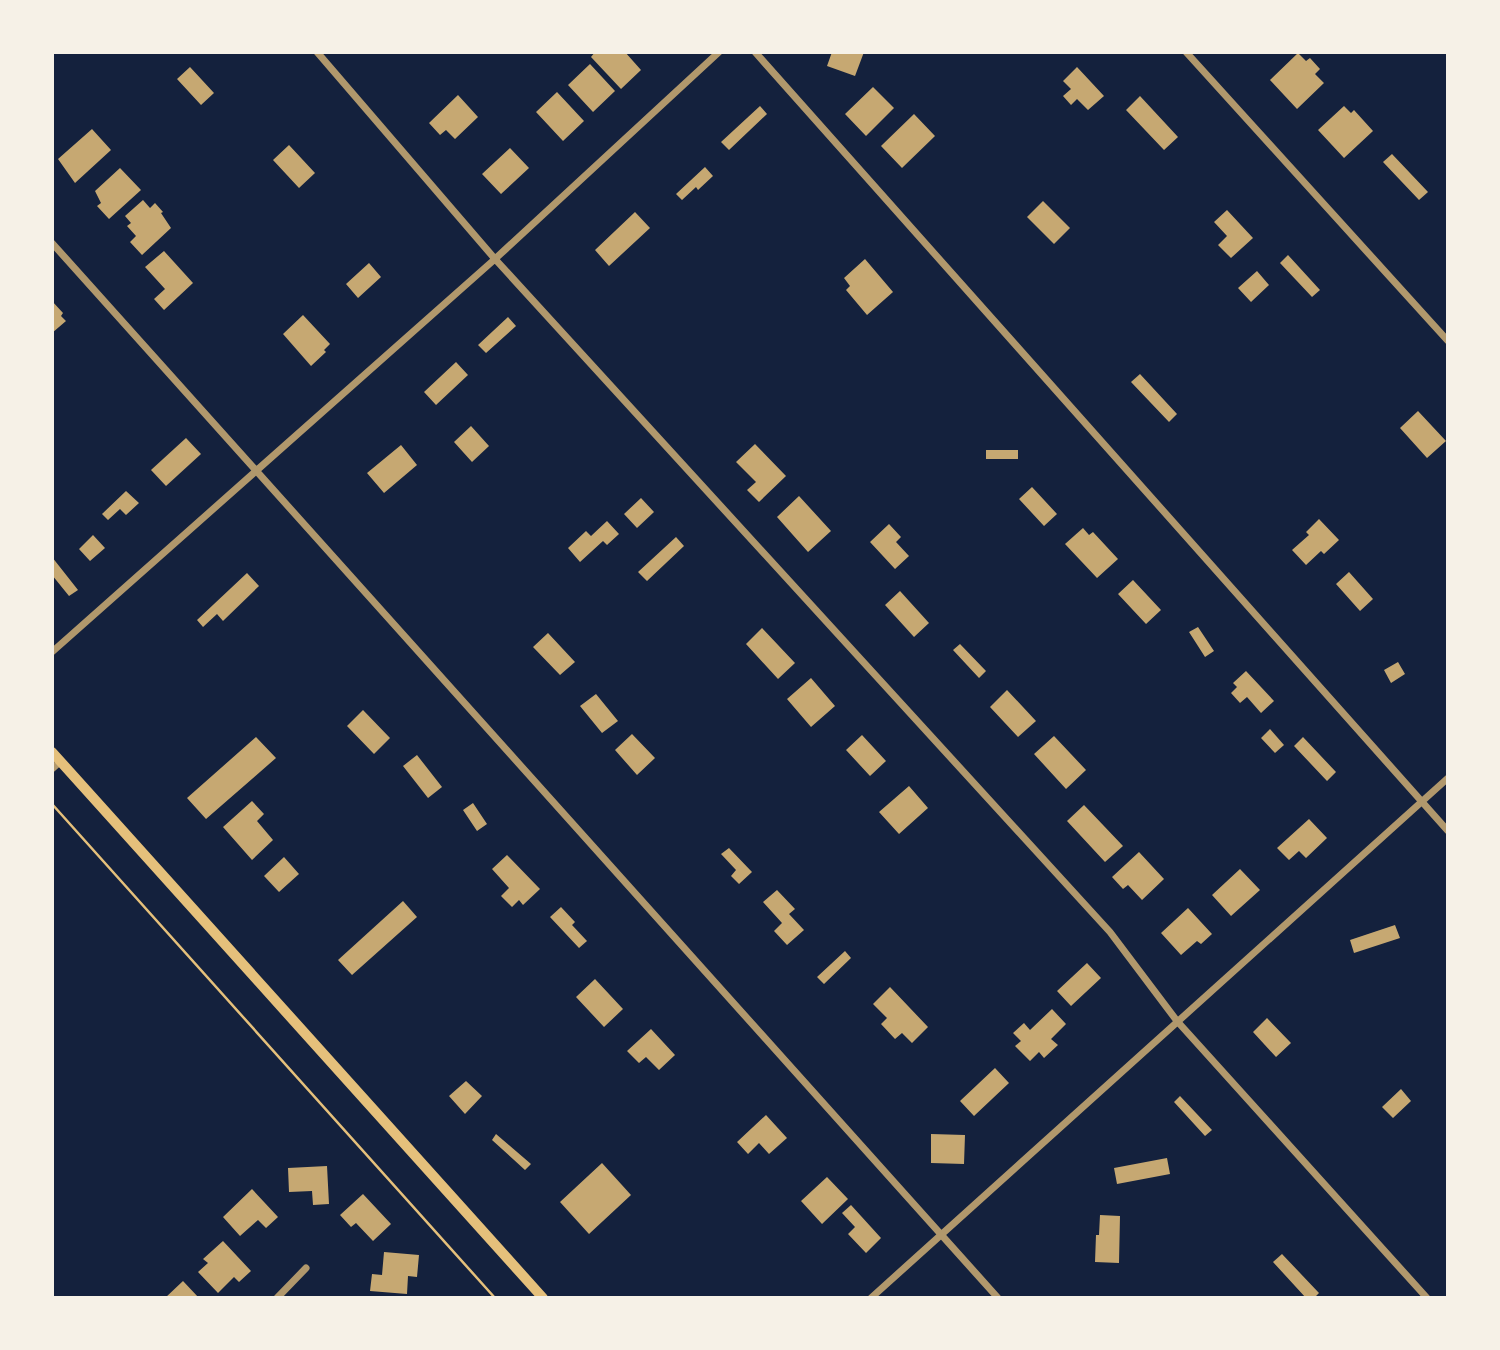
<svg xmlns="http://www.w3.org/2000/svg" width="1500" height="1350" font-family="Ubuntu,sans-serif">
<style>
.building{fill:#c6a872}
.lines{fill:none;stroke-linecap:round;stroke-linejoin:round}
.path{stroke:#e5c07b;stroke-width:2.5}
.minor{stroke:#b1986c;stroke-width:7}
.secondary{stroke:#e5c07b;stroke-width:10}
</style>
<rect width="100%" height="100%" fill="#14213d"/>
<path class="building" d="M 595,52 L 625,52 L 641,70 L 621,89 L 591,57 Z
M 832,52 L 864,52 L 855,76 L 827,66 Z
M 1298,53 L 1306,61 L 1310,58 L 1320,69 L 1315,74 L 1324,83 L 1297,109 L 1270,80 Z
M 590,64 L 615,91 L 593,112 L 568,85 Z
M 190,67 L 214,93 L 201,105 L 177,79 Z
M 1077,67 L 1104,96 L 1088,110 L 1077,99 L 1071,105 L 1063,96 L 1071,89 L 1063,81 Z
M 873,87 L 894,108 L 866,136 L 845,114 Z
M 557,92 L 584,121 L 563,141 L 536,112 Z
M 458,95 L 478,117 L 455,139 L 446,130 L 440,135 L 429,123 Z
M 1140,96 L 1178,137 L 1164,150 L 1126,110 Z
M 760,106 L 767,114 L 729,150 L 721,142 Z
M 1344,106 L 1351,113 L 1354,110 L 1373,131 L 1344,158 L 1318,130 Z
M 914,114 L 935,136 L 902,168 L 881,146 Z
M 92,129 L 111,150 L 75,183 L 58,159 Z
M 289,145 L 315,173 L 299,188 L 273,160 Z
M 510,148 L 529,168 L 501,194 L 482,174 Z
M 1392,154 L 1428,192 L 1419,200 L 1383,162 Z
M 705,167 L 713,176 L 698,190 L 696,187 L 682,200 L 676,194 Z
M 120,168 L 141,190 L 109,219 L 97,206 L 101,203 L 95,191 Z
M 143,200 L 150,208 L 155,203 L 163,212 L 161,213 L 171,228 L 142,255 L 130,242 L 136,236 L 127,226 L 131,223 L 125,216 Z
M 1043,201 L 1070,228 L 1054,244 L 1027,217 Z
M 1227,210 L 1253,238 L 1231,258 L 1218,245 L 1227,236 L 1214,222 Z
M 635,212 L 650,228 L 609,266 L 595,250 Z
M 164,251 L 193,283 L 164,310 L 154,299 L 165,289 L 145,267 Z
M 1288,255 L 1320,290 L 1312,297 L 1280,263 Z
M 865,259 L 893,292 L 867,315 L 846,290 L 850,286 L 844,278 Z
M 369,263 L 381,277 L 358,298 L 346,284 Z
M 1257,271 L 1269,285 L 1251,302 L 1238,288 Z
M 52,301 L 63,313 L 61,316 L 66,321 L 52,333 Z
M 303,315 L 330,344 L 324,350 L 326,352 L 311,366 L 283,334 Z
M 508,317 L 516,326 L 486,353 L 478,345 Z
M 456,362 L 468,375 L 436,405 L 424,392 Z
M 1140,374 L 1177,414 L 1169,422 L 1131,382 Z
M 1418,411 L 1446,441 L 1427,458 L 1400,428 Z
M 471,426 L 489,446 L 472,462 L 454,442 Z
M 186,438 L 201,454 L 166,486 L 151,470 Z
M 755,444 L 786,476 L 759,502 L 747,490 L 756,482 L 736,462 Z
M 401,445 L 417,465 L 384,493 L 367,473 Z
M 986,450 L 1018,450 L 1018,459 L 986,459 Z
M 1032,487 L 1057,514 L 1044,526 L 1019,499 Z
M 126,491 L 139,503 L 126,515 L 120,509 L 108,520 L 102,514 Z
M 799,496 L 831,531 L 808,552 L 777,517 Z
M 641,498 L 654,512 L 637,528 L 624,514 Z
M 1319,519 L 1339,540 L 1324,554 L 1321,551 L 1306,565 L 1292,550 L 1309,535 L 1306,532 Z
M 607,521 L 619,534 L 607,545 L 603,541 L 580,562 L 568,548 L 586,531 L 591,536 Z
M 889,524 L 901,537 L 896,542 L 909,556 L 895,569 L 870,542 Z
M 1083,528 L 1089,535 L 1093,532 L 1118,559 L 1097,578 L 1065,544 Z
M 93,535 L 105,548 L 90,561 L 79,549 Z
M 676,537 L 684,546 L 647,581 L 638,572 Z
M 52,557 L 78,590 L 69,596 L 52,575 Z
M 1349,572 L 1373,599 L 1360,611 L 1336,584 Z
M 247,573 L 259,586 L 223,621 L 217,614 L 203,627 L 197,620 Z
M 1133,580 L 1161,610 L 1146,624 L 1118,594 Z
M 900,591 L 929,623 L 914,637 L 885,605 Z
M 1198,627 L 1214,651 L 1205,657 L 1189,632 Z
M 762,628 L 795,663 L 778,679 L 746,644 Z
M 548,633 L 575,662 L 560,675 L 533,647 Z
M 960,644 L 986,671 L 979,678 L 953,650 Z
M 1398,662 L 1405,674 L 1391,683 L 1384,670 Z
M 1246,671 L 1274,701 L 1261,713 L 1247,697 L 1240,703 L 1231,693 L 1237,687 L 1233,683 Z
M 811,678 L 835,706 L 811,727 L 787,699 Z
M 1007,690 L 1036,721 L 1018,737 L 990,707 Z
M 596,694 L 618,721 L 602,733 L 580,706 Z
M 363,710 L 390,738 L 374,754 L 347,726 Z
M 1270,729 L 1284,745 L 1275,753 L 1261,738 Z
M 632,734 L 655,758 L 637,775 L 615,750 Z
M 862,735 L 886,761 L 870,776 L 846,750 Z
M 1054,736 L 1086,770 L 1066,789 L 1034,754 Z
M 256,737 L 276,758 L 206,819 L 187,798 Z
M 1303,737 L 1336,772 L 1327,781 L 1294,746 Z
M 417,755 L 442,787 L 428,798 L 403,766 Z
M 909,786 L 928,808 L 899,834 L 879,812 Z
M 252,801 L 264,814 L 257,821 L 273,840 L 252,860 L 223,827 Z
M 473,803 L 487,824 L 477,831 L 463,810 Z
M 1084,805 L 1123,846 L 1105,862 L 1067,821 Z
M 1309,819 L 1327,838 L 1306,858 L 1299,851 L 1289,860 L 1277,848 Z
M 729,848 L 752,872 L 739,884 L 731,876 L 736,870 L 721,854 Z
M 1139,852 L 1164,879 L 1142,900 L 1128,885 L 1123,889 L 1112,877 Z
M 507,855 L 540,889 L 523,905 L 519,900 L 512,907 L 501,896 L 509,888 L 492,869 Z
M 284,857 L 299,874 L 279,892 L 264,876 Z
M 1240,869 L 1260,890 L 1231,916 L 1212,895 Z
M 777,890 L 795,909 L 789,914 L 804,930 L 787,945 L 774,931 L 782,923 L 763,902 Z
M 403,901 L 417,917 L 352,975 L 338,960 Z
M 561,907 L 575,922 L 572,925 L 587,941 L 579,948 L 550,917 Z
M 1188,908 L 1212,934 L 1201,944 L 1197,941 L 1181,955 L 1161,933 Z
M 1395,925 L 1400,938 L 1354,953 L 1350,940 Z
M 845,951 L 851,958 L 824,984 L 817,977 Z
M 1087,963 L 1101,978 L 1071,1006 L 1057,991 Z
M 595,979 L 623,1009 L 604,1027 L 576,997 Z
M 890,987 L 928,1027 L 912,1043 L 902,1033 L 895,1039 L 881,1024 L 887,1018 L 873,1004 Z
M 1052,1009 L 1066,1024 L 1051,1039 L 1058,1045 L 1044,1058 L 1039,1052 L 1030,1061 L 1015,1046 L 1021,1041 L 1013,1033 L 1024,1023 L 1030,1030 Z
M 1267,1018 L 1291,1043 L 1276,1057 L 1253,1032 Z
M 651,1029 L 675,1055 L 659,1070 L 646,1057 L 639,1063 L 627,1051 Z
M 995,1068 L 1009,1083 L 974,1116 L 960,1101 Z
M 466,1081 L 482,1096 L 465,1114 L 449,1096 Z
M 1401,1089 L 1411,1101 L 1393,1118 L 1382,1107 Z
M 1180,1096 L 1212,1130 L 1205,1136 L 1174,1102 Z
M 766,1115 L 787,1138 L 769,1154 L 759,1143 L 748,1154 L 737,1142 Z
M 496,1134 L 531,1164 L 525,1170 L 492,1140 Z
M 931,1134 L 965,1135 L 964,1164 L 931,1163 Z
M 1167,1158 L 1170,1174 L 1117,1184 L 1114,1168 Z
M 602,1163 L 631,1195 L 589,1234 L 560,1202 Z
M 327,1166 L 329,1204 L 313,1205 L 312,1191 L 289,1192 L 288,1168 Z
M 827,1177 L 848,1199 L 822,1224 L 801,1201 Z
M 252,1189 L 278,1217 L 266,1228 L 258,1220 L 240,1236 L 223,1217 Z
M 363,1194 L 391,1224 L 373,1241 L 356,1223 L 351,1227 L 340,1215 Z
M 851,1205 L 881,1238 L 866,1253 L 848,1234 L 855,1227 L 842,1213 Z
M 1100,1215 L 1120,1216 L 1119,1263 L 1095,1262 L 1096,1235 L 1099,1235 Z
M 223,1241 L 251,1271 L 239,1282 L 234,1277 L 218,1293 L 198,1272 L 208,1263 L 203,1259 Z
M 384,1252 L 419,1255 L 417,1277 L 408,1276 L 407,1294 L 370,1291 L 372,1274 L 382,1275 Z
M 1282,1254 L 1319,1293 L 1314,1298 L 1306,1298 L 1273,1262 Z
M 183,1281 L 199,1298 L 165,1298 Z"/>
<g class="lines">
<path class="path" d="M 52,804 L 495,1298"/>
<path class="minor" d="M 317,52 L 495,259 L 1110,932 L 1177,1021 L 1427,1298
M 755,52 L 1448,831
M 1186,52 L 1448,341
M 52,243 L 998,1298
M 52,652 L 495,259 L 719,52
M 52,769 L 61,761
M 277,1298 L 306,1268
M 871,1298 L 1448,778"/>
<path class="secondary" d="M 52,752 L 543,1298"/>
</g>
<rect width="1500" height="1350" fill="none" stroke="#f6f1e7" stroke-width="108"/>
</svg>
